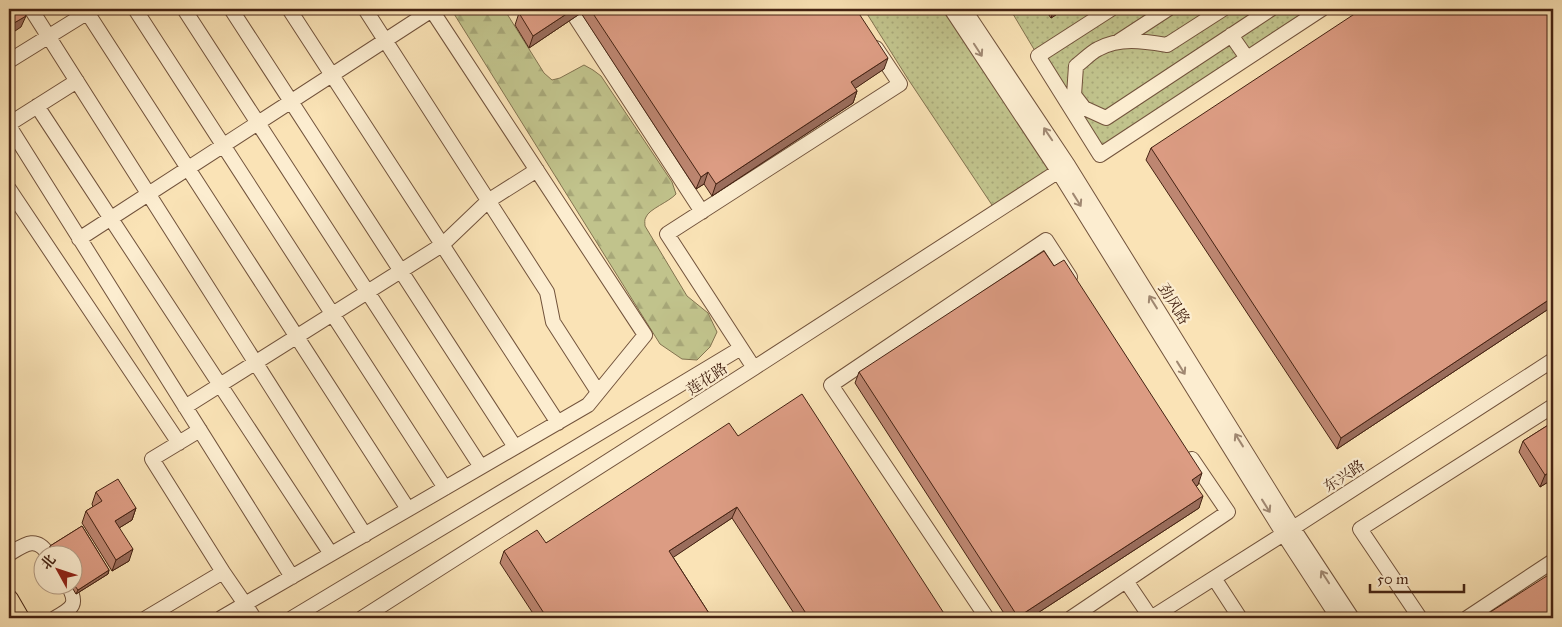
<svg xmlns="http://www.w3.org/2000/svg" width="1562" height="627" font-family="'IM FELL Great Primer','Noto Serif SC',serif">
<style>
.grass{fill:url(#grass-dots);stroke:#837350}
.forest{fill:url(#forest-firs);stroke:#837350}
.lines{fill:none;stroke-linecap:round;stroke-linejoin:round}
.minor-casing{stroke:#72533c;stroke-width:16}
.major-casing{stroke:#452313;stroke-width:20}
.minor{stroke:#fcedd0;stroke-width:14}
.major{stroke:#fae3b6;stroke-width:18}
.wall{fill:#bd8671;stroke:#452313}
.shaded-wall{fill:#9a6d5c;stroke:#452313}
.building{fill:#dc9c83;stroke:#452313}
.oneway{stroke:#a08872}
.labels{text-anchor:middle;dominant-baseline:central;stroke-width:4.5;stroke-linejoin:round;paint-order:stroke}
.street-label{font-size:15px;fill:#452313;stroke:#fcedd0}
</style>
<defs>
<pattern id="grass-dots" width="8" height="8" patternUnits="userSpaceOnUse" patternTransform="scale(1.25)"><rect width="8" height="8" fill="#c1c38c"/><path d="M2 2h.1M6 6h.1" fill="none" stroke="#a7a778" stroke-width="1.8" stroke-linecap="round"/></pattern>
<pattern id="forest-firs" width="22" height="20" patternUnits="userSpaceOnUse" patternTransform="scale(1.25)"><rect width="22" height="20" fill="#c1c38c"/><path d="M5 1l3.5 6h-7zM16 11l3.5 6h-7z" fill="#a7a778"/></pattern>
</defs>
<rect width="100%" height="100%" fill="#fae3b6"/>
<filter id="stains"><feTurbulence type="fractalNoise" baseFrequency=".004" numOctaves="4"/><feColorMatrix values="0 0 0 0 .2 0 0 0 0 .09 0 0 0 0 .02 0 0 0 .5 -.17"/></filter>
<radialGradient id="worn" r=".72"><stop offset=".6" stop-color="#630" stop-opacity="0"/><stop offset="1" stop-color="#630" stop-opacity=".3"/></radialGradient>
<path class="grass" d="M 864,9 L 951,9 L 1058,171 L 996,211 L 908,79 Z
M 1010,9 L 1322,9 L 1100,155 L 1038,56 Z"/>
<path class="forest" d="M 451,9 L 504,9 L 544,73 L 552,80 L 560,78 L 584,65 L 593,70 L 601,76 L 672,182 L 676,194 C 669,202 649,209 646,217 C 644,220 645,223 645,226 L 687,296 L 708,313 L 717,332 L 710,347 L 697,360 L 682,359 L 660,344 Z"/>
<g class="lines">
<defs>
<path id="minor" d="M 31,9 L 365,535
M 85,9 L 408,509
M 135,9 L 445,488
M 184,9 L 481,467
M 231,9 L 515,447
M 289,9 L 558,423
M 365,9 L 547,292 L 553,322 L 598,392
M 570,9 L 702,212
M 951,9 L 1058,171 L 1284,535 L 1338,618
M 964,9 L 1068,165 L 1293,528 L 1352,618
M 1111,9 L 1038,56 L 1100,155 L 1322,9
M 1223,9 L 1167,45 C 1143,41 1120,37 1098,49 C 1090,53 1083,61 1076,66 L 1074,95 L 1084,108 L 1106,118 L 1271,9
M 1231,35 L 1247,58
M 1119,41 L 1168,9
M 9,61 L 93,9
M 37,106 L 331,554
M 9,124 L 77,81
M 9,126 L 292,577
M 9,189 L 179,443
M 79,239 L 432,10
M 754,368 L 667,234 L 900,84 L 876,48
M 185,407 L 442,245 L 488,201 L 537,170
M 9,554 C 24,545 36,535 48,554
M 1214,578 L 1240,618
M 1126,581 L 1151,618
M 55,618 C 73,608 79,604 67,584
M 146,618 L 223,572 L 152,459 L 200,430
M 221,618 L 245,604 L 223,572
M 254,618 L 245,604 L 588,405 L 645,335 L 431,9
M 292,618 L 741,348
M 362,618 L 754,368 L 1068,165
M 987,618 L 831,385 L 1046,240 L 1070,277
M 1071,618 L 1228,512 L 1192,459
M 1151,618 L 1293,528 L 1553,360
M 1420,618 L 1360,529 L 1553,406
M 1467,618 L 1553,561"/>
<path id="major" d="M 9,599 L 20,618"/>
</defs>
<use href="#minor" class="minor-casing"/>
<use href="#major" class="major-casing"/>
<use href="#minor" class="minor"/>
<use href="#major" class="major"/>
</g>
<path class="wall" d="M 526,9 L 856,9 L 884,69 L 855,88 L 857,91 L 853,103 L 712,196 L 704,184 L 696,189 L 581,13 L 529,48 L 515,25 L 519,13 Z
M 1046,9 L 1065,9 L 1051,18 L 1046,11 Z
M 1553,9 L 1553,306 L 1337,449 L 1146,160 L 1151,148 Z
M 859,372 L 1198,485 L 1196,486 L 1199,508 L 1030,618 L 1007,618 L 855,383 Z
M 1553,422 L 1553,479 L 1540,487 L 1519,452 L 1523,441 Z
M 738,436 L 947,618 L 797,618 L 732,518 L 673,557 L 712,618 L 536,618 L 500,563 L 504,551 L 546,543 Z
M 96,492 L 136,508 L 132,520 L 119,528 L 129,561 L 112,571 L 82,523 L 86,511 L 93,507 L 92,504 Z
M 82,526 L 109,570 L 108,574 L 76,594 L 70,584 L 72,584 L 72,554 L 52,554 L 49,550 L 50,546 Z"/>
<path class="shaded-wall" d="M 574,9 L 583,9 L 581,13 L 529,48 L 533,36 Z
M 1054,9 L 1065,9 L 1051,18 Z
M 26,16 L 21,27 L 9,35 L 9,26 Z
M 888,58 L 884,69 L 847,94 L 851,82 Z
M 857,91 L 853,103 L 712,196 L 716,184 Z
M 708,172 L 704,184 L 696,189 L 701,177 Z
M 1553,297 L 1553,306 L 1337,449 L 1341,438 Z
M 1553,470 L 1553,479 L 1540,487 L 1545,475 Z
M 1202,473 L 1198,485 L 1188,492 L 1192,480 Z
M 1203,496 L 1199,508 L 1030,618 L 1018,618 L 1018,617 Z
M 737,507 L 732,518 L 665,563 L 669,551 Z
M 136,508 L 132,520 L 111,533 L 115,521 Z
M 133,549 L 129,561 L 112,571 L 116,560 Z
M 109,570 L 108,574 L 76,594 L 78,590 Z"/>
<path class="building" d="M 9,9 L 21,9 L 26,16 L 9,26 Z
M 526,9 L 574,9 L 533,36 L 519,13 Z
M 590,9 L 856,9 L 888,58 L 851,82 L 857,91 L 716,184 L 708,172 L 701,177 Z
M 1362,9 L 1553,9 L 1553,297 L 1341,438 L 1151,148 Z
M 1044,251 L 1054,266 L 1064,260 L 1202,473 L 1192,480 L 1203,496 L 1018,617 L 859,372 Z
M 802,394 L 947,618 L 809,618 L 737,507 L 669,551 L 712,618 L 547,618 L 504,551 L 537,530 L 546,543 L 729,423 L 738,436 Z
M 1553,422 L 1553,470 L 1545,475 L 1523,441 Z
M 118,479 L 136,508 L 115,521 L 133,549 L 116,560 L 86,511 L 102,501 L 96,492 Z
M 82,526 L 109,570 L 78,590 L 72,582 L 72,554 L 56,554 L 50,546 Z
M 1553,572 L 1553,618 L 1481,618 Z
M 480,613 L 483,618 L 472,618 Z
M 1242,616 L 1244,618 L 1238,618 Z"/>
<defs><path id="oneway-shaft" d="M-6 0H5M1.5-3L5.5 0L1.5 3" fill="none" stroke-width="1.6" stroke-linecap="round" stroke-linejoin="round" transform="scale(1.25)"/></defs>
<g class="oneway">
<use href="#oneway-shaft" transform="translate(978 50) rotate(57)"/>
<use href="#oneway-shaft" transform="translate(1048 134) rotate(-124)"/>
<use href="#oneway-shaft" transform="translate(1077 200) rotate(58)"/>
<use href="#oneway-shaft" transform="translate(1153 302) rotate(-122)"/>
<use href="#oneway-shaft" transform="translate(1181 368) rotate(58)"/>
<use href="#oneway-shaft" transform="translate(1239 440) rotate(-122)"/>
<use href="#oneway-shaft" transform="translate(1266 506) rotate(58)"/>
<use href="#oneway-shaft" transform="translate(1325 577) rotate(-123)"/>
</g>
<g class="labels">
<g class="street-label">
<text transform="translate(1174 304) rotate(58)">劲风路</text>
<text transform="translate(707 379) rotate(-33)">莲花路</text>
<text transform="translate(1344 476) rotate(-33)">东兴路</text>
</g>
</g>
<rect width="1562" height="627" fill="none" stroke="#fae3b6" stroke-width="30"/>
<rect x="10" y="10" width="1542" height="607" fill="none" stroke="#452313" stroke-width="2.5"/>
<rect x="15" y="15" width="1532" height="597" fill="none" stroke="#452313"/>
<g transform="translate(58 570) rotate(310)"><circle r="24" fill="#fcedd0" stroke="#b39c84"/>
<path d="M0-4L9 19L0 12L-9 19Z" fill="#8f2418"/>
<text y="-8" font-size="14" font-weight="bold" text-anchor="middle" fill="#452313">北</text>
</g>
<path d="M1370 584v8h94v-8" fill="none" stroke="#452313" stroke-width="2.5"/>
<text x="1377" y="584" font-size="15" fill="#452313" stroke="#fcedd0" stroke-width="4" paint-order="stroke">50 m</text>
<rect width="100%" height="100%" filter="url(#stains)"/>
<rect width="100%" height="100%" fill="url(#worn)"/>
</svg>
